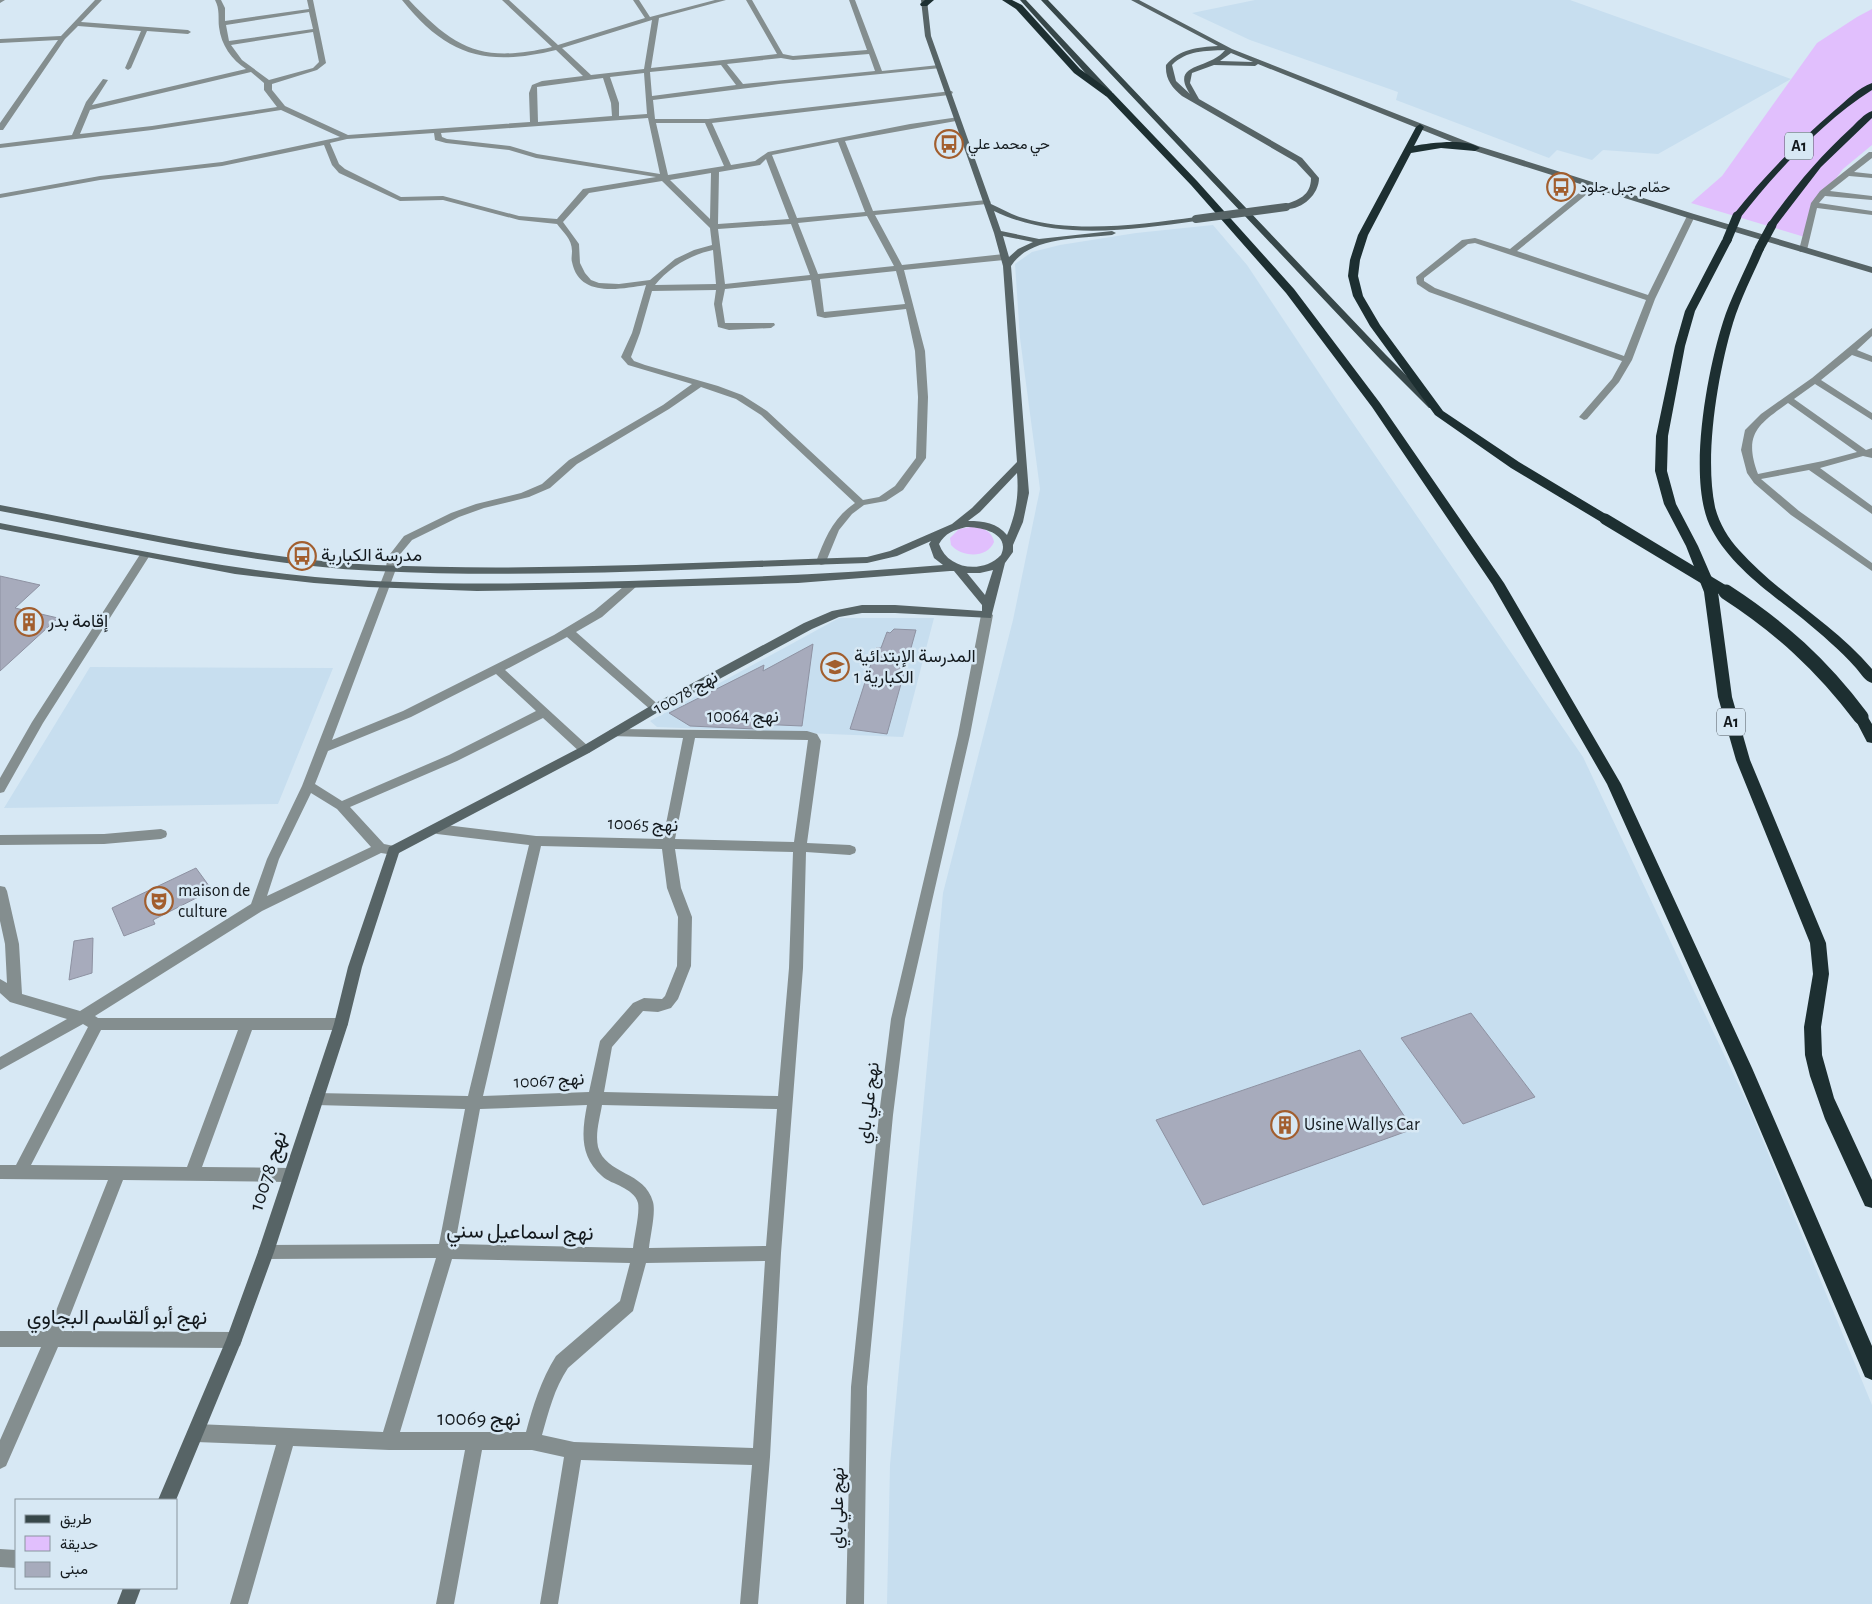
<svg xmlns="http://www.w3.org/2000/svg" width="1872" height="1604" font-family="'Alegreya Sans',Vazirmatn,sans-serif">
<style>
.built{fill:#c7deef}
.green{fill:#e1bffd}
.building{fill:#a7abbc;stroke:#8e92a2}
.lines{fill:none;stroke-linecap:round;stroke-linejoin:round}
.street{fill:#848e8f;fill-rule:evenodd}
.secondary{fill:#576466;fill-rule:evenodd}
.primary{fill:#374749;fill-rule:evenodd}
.highway{fill:#1d2f31;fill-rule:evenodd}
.secondary-bridge{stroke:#576466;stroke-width:8}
.highway-bridge-far2{stroke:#1d2f31;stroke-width:9}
.highway-bridge-far1{stroke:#1d2f31;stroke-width:11}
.highway-bridge{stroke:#1d2f31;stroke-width:15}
.labels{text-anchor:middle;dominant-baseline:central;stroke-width:5;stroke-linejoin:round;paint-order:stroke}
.far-poi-label{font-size:15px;fill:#13191d;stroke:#d7e8f4;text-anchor:start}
.shield{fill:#d7e8f4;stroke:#4e575e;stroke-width:1}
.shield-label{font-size:16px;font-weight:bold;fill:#13191d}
.poi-label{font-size:18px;fill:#13191d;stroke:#d7e8f4;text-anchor:start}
.street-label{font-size:18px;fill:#13191d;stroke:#d7e8f4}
.near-street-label{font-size:21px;fill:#13191d;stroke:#d7e8f4}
</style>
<rect width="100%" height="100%" fill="#d7e8f4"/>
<path class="built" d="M 1255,0 L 1570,0 L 1791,79 L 1658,154 L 1603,150 L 1592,160 L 1557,150 L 1549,158 L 1396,100 L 1398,92 L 1250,40 L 1192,13 Z
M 1213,225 L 1247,265 L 1337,400 L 1583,757 L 1749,1107 L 1872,1405 L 1872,1604 L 887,1604 L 890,1465 L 943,893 L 1013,620 L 1040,489 L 1020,338 L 1015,264 L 1032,252 L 1060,245 L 1136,233 Z
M 839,618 L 934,618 L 903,737 L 657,727 L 650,721 Z
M 90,667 L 333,668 L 278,804 L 4,808 Z"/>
<path class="green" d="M 1872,9 L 1872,145 L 1843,169 L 1814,208 L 1808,238 L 1691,203 L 1722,176 L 1817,43 L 1857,17 Z
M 970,527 C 981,527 992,530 994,542 C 987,559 961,557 951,545 L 950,538 L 959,529 Z"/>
<path class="building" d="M 0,576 L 40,585 L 15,608 L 58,618 L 0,671 Z
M 894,629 L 916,630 L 887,734 L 850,729 L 876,648 L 881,648 L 887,632 L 890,633 Z
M 813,644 L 802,726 L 756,724 L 755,729 L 690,726 L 669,713 L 764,665 L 763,671 Z
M 196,868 L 212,890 L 153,920 L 155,924 L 124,936 L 112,908 Z
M 93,938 L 92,973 L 69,980 L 74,941 Z
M 1471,1013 L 1535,1097 L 1463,1124 L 1401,1038 Z
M 1360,1050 L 1413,1129 L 1203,1205 L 1156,1120 Z"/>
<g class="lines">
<path class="street" d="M 0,0 L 5,0 L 0,3 Z
M 95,0 L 102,0 L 81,22 L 188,30 L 191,32 L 188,34 L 147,31 L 131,68 L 128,70 L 125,68 L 141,31 L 78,26 L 65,39 L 3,130 L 0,130 L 0,123 L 58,40 L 0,43 L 0,39 L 61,36 Z
M 215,0 L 221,0 L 225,8 L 225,21 L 309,9 L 307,0 L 313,0 L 326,63 L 317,70 L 272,84 L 272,90 L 285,106 L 348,135 L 530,122 L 529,93 L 532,85 L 542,81 L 583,76 L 556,50 C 486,67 447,56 402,0 L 409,0 C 456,50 483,63 552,47 L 502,0 L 509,0 L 558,45 L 645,18 L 633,0 L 639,0 L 650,17 L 715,0 L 726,0 L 659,18 L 651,68 L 777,54 L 746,0 L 752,0 L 783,54 L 793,56 L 867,50 L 849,0 L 855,0 L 882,71 L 939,65 L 941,66 L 941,68 L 779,84 L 653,100 L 655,119 L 708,119 L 952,91 L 953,93 L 949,95 L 712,123 L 731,165 L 755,161 L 768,152 L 910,124 L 959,117 L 959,121 L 956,121 L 845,141 L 873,211 L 987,200 L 991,202 L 987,204 L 875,215 L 902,265 L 1004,254 L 1008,257 L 1004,260 L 904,270 L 925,351 L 928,397 L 926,458 L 903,490 L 886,501 L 864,505 L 852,514 L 839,530 L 825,564 L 821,565 L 816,562 C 825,538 833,518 855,503 L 761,415 L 736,399 L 701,387 L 669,409 L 577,464 L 550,488 L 529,497 L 484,508 L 459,517 L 412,540 L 397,558 L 396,569 L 332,740 L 403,711 L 554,635 L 594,611 L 629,582 L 633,581 L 638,584 L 637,586 L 602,617 L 576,632 L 662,708 L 660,711 L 652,711 L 567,637 L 505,670 L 589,747 L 591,750 L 589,753 L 581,753 L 543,718 L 457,761 L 350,807 L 384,844 L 399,847 L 400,850 L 399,853 L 394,855 L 381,853 L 262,911 L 95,1016 L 98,1018 L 341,1018 L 346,1020 L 348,1024 L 346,1028 L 341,1030 L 252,1030 L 202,1167 L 290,1168 L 295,1170 L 298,1175 L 295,1180 L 290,1182 L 123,1180 L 64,1331 L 234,1332 L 240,1334 L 242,1340 L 240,1346 L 234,1348 L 58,1347 L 6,1466 L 0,1469 L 0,1440 L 41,1347 L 0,1347 L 0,1331 L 48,1331 L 108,1180 L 0,1179 L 0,1165 L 16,1165 L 88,1027 L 83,1024 L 0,1070 L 0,1057 L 67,1019 L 10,1002 L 0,993 L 0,979 L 7,983 L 5,944 L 0,921 L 0,886 L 5,887 L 7,891 L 19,944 L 22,994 L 80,1011 L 251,904 L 267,859 L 302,786 L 386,569 L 387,558 L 404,536 L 451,513 L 476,504 L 521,493 L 542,484 L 569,460 L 663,405 L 692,384 L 628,365 L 621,357 L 632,333 L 646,285 C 620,289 579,298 572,262 C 571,259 572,255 572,251 C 572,239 563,232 557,224 L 519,220 L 443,200 L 400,201 L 339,173 L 332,165 L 324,145 L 222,166 L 100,180 L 0,198 L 0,194 L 100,176 L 222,162 L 340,137 L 281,110 L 152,130 L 0,148 L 0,144 L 72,135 L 86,102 L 103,79 L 108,80 L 92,105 L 246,69 C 232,60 221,45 219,27 C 218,18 220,9 215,0 ZM 309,12 L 313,29 L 229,41 L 226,25 ZM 652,20 L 644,69 L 591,75 L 562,48 ZM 313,32 L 319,62 L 313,68 L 269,80 L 242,60 L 231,45 ZM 869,54 L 875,71 L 743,84 L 727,64 L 781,58 L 793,60 ZM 721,65 L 736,85 L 652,96 L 650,72 ZM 251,72 L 264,83 L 264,90 L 277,107 L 152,126 L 80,134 L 90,110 ZM 644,73 L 647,114 L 619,116 L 619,103 L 610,77 ZM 603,78 L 611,103 L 612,116 L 538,122 L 537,87 ZM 648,118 L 660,174 L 537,154 L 510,146 L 447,139 L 442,137 L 441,133 ZM 656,123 L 705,123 L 724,166 L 668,175 ZM 434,133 L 435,140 L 446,143 L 509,150 L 536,158 L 656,177 L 583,189 L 557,219 L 519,216 L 443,196 L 401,197 L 345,169 L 339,164 L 330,143 L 347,139 ZM 838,142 L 865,212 L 797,218 L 772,155 ZM 766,159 L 789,219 L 718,224 L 719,172 L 760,165 ZM 711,173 L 710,219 L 670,180 ZM 662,181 L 710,228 L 712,245 L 694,250 L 675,259 L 650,280 L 619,284 L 599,283 L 591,280 L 585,273 L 580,263 L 579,244 L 563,222 L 589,193 ZM 867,216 L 894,266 L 818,274 L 798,223 ZM 791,224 L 810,275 L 725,284 L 718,229 ZM 713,250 L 716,284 L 655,285 C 669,268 689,255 713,250 ZM 896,271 L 905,304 L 824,312 L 820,279 ZM 811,280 L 817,316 L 825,318 L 906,309 L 915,351 L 918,397 L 916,458 L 895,486 L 879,497 L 863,500 L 767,411 L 742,395 L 718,386 L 645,365 L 634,361 L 631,357 L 640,333 L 652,291 L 716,290 L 714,304 L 718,327 L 729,330 L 771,328 L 775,325 L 774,323 L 725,323 L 722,304 L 725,289 ZM 496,674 L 536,711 L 449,755 L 342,801 L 315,784 L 328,751 L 411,717 ZM 311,793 L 337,809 L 371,847 L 267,896 L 279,859 ZM 101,1030 L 238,1030 L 187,1167 L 31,1165 Z
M 1869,152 L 1872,152 L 1872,158 L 1854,172 L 1872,174 L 1872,178 L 1849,176 L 1830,191 L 1872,196 L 1872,200 L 1825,196 L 1819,203 L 1872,211 L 1872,215 L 1817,208 L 1807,250 L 1800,252 L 1799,250 L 1811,203 L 1820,191 Z
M 1590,184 L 1597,186 L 1517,251 L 1648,295 L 1687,216 L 1691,214 L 1695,216 L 1655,299 L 1632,360 L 1619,382 L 1587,419 L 1584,420 L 1579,417 L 1612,379 L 1622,361 L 1429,292 L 1417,284 L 1416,277 L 1462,240 L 1475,238 L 1510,249 ZM 1475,243 L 1646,300 L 1624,356 L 1435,288 L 1424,281 L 1424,278 L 1468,244 Z
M 1872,328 L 1872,336 L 1857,350 L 1872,356 L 1872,362 L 1852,355 L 1821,380 L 1872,413 L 1872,420 L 1815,384 L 1794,399 L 1866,450 L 1872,448 L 1872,458 L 1863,456 L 1820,468 L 1872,506 L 1872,514 L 1809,470 L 1761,479 L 1799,511 L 1872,563 L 1872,571 L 1791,515 L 1754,483 L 1747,473 L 1741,450 L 1745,430 L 1761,414 L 1812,378 ZM 1788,403 L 1857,452 L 1823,461 L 1758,474 C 1743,434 1758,425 1788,403 Z
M 145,552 L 150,555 L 43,723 L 4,792 L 0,793 L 0,778 L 32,722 L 141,553 Z
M 987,611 L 993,615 L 970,735 L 905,1019 L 893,1115 L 867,1387 L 864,1604 L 846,1604 L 851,1387 L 879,1115 L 891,1019 L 958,735 L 981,615 Z
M 614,729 L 807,731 L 817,734 L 821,741 L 807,843 L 850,845 L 855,847 L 856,850 L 855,853 L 850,855 L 806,852 L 803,968 L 781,1253 L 770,1457 L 758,1604 L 740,1604 L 752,1465 L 581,1460 L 558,1604 L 540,1604 L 564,1457 L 532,1450 L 482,1450 L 454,1604 L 436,1604 L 465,1450 L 389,1450 L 293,1446 L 248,1604 L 230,1604 L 276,1445 L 196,1442 L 190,1439 L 187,1433 L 190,1427 L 196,1424 L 383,1432 L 436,1258 L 266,1259 L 260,1257 L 258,1252 L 260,1247 L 266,1245 L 439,1244 L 465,1109 L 316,1105 L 311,1104 L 309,1099 L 311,1094 L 316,1093 L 468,1096 L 529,845 L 437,834 L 433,832 L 431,829 L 433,826 L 437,824 L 536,836 L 663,839 L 683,738 L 610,736 L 608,733 L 610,730 ZM 695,738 L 808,740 L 794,842 L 675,839 ZM 541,846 L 662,849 L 667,888 L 678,917 L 677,966 L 665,996 L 662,999 L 644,998 L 633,1003 L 600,1041 L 589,1092 L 483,1096 ZM 675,849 L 793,852 L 789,968 L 778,1096 L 604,1092 L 612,1047 L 643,1011 L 658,1012 L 671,1008 L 678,999 L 691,966 L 692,917 L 681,888 ZM 587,1105 C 582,1131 579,1156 602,1176 C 607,1181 615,1183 622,1187 C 628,1190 636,1195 638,1203 C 640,1213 634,1237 633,1248 L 455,1244 L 480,1109 ZM 602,1105 L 777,1109 L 766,1246 L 649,1248 C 650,1237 656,1213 653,1202 C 645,1171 606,1175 598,1147 C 595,1133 600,1118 602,1105 ZM 452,1259 L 630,1263 L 620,1301 L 556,1356 C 541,1380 533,1406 526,1432 L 400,1432 ZM 765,1261 L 753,1448 L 574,1442 L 542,1435 C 549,1411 554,1389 568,1368 L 633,1311 L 646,1263 Z
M 161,829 L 166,831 L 167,834 L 166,837 L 161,839 L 104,844 L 0,845 L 0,835 L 104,834 Z
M 0,1549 L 16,1550 L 16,1568 L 0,1567 Z"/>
<path class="secondary" d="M 921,0 L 927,0 L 931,36 L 991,204 C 1002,209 1012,215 1023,218 C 1076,234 1143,224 1196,217 L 1200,219 L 1196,221 C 1130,230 1056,241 994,211 L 1001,231 L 1039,239 L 1112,231 L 1116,233 L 1112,235 C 1080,239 1030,236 1011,266 L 1029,493 L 1023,522 L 1013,545 L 1013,552 L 1005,563 L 991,618 L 895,613 L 862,613 L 839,617 L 812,629 L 660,711 L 589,753 L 399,853 L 362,967 L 348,1024 L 274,1252 L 242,1340 L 176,1500 L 158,1500 L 226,1340 L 258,1252 L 334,1024 L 348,967 L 389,847 L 581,747 L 652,705 L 804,623 L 832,611 L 862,605 L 895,605 L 982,611 L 982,605 L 954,571 L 950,571 L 798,583 L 586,589 L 477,591 L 368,587 L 314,583 L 235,574 L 0,529 L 0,523 C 104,543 209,567 315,577 C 419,586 524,584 629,581 C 734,578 839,574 943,565 L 934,558 L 929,544 L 931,541 L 897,556 L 867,563 C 704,568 539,579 376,571 C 251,565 123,534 0,511 L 0,505 C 123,528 251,559 376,565 C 539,572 704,562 867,557 L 890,551 L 952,524 L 972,508 L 1017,462 L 1003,266 L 994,233 L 925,36 ZM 1003,236 L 1033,242 L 1018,249 L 1009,257 ZM 1017,473 C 1019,495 1016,514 1007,535 C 997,523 984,521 968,521 L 980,512 ZM 966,527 C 981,527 1011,533 1001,555 C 983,574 948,570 939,544 C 945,533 954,530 966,527 ZM 993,570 L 985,595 L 967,573 L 980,573 Z
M 1131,0 L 1139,0 L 1232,49 L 1478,146 L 1694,214 L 1872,267 L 1872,273 L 1688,218 L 1472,150 L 1258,64 L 1255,66 L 1214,65 L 1192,73 L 1190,83 L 1199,99 L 1302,158 L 1319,178 C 1319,195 1301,211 1283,209 L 1283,205 C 1298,200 1311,196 1311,178 L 1296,162 L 1182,96 C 1172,88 1165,79 1166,65 C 1179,49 1198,47 1218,46 ZM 1225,50 C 1210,70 1169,62 1190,94 L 1176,81 L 1172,65 C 1187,50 1205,51 1225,50 ZM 1231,53 L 1253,62 L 1220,61 Z
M 123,1588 L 141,1588 L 135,1604 L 117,1604 Z"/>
<path class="primary" d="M 1020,0 L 1026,0 L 1112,92 L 1112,96 L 1106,96 Z
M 1041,0 L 1048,0 L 1386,355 L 1435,404 L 1435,408 L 1429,408 L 1380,359 Z"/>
<path class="highway" d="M 925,0 L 934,0 L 927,6 L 921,6 L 920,4 Z
M 1002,0 L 1012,0 L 1022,5 L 1080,69 L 1113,93 L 1197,181 L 1294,289 L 1380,403 L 1504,583 L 1621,784 L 1752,1068 L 1872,1346 L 1872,1380 L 1865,1377 L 1734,1068 L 1607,784 L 1492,584 L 1372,407 L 1286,293 L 1191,185 L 1107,97 L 1074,73 L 1016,9 Z
M 1872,83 L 1872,90 C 1823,121 1776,172 1740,218 L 1734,218 L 1734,214 C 1764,176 1798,142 1835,110 C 1846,101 1858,88 1872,83 Z
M 1872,111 L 1872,118 L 1821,167 L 1775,227 L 1769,227 L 1767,225 C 1792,190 1819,157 1851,128 C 1857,122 1864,114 1872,111 Z
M 1420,124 L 1424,127 L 1414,146 C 1430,143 1466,138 1480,148 L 1475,151 L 1441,148 L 1411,153 L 1368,235 L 1360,260 L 1358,276 L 1363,296 L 1380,325 L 1443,411 L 1519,462 L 1609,516 L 1611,519 L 1609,522 L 1601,522 L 1511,468 L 1435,415 L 1370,326 L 1353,296 L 1348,276 L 1350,260 L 1358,235 L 1416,127 Z
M 1727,237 L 1732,240 L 1695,311 L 1685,346 L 1668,436 L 1667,471 L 1676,504 L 1698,546 L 1718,592 L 1732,697 L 1750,760 L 1826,943 L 1829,974 L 1821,1027 L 1822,1055 L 1834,1098 L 1872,1180 L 1872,1208 L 1865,1206 L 1825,1119 L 1810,1076 L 1805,1055 L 1804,1027 L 1813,974 L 1810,943 L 1736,760 L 1718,697 L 1704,592 L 1686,546 L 1664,504 L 1655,471 L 1656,436 L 1675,346 L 1685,311 L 1722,240 Z
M 1759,246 L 1764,249 C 1754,273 1741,297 1733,323 C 1718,373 1704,455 1715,507 C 1719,523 1728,538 1739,550 C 1779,595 1833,623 1872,669 L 1872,683 C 1865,681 1861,674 1856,668 C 1840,650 1821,634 1803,619 C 1770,593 1732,567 1712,530 C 1686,483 1707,372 1723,322 C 1731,297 1744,273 1754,249 Z
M 1861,712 L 1866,714 L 1872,724 L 1872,743 L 1867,742 L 1854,717 L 1856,714 Z"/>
<path class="secondary-bridge" d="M 1196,219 L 1286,207"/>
<path class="highway-bridge-far2" d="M 1727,240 L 1737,216
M 1759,249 L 1772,225"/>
<path class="highway-bridge-far1" d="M 1605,519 L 1728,593"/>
<path class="highway-bridge" d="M 1726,592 C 1780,627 1822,665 1861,717"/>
</g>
<defs>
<symbol id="bus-ring" viewBox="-11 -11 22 22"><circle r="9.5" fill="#d7e8f4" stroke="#a25e2e" stroke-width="1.5"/><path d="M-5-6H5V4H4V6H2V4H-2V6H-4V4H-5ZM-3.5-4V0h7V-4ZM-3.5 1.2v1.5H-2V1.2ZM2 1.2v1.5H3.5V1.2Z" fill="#a25e2e"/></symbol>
<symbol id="building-ring" viewBox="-11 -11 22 22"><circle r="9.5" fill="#d7e8f4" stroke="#a25e2e" stroke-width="1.5"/><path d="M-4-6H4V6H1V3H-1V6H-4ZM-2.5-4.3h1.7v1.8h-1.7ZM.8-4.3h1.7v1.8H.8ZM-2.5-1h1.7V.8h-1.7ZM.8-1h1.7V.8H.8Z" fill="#a25e2e"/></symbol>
<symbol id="university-ring" viewBox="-11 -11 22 22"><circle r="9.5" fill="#d7e8f4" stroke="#a25e2e" stroke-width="1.5"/><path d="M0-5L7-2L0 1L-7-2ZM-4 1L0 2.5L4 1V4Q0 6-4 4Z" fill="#a25e2e"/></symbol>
<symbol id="theatre-ring" viewBox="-11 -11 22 22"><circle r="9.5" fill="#d7e8f4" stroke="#a25e2e" stroke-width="1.5"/><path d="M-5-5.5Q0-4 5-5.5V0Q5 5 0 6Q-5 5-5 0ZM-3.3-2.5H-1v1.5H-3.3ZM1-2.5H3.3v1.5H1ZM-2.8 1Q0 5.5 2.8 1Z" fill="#a25e2e"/></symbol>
</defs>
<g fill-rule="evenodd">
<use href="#bus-ring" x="933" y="128" width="32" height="32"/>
<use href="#bus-ring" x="1545" y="171" width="32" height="32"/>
<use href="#bus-ring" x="286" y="540" width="32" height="32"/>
<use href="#building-ring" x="13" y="606" width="32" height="32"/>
<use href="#university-ring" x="819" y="651" width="32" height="32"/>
<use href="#theatre-ring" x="143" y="885" width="32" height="32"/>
<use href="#building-ring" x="1269" y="1109" width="32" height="32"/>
</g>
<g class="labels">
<g class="far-poi-label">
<text x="968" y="144">حي محمد علي</text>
<text x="1580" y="187">حمّام جبل جلود</text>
</g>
<g class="shield">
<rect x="1785" y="132.5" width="28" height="27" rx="4"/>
<rect x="1717" y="708.5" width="28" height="27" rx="4"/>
</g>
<g class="shield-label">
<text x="1799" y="146">A1</text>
<text x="1731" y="722">A1</text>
</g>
<g class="poi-label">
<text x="321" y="556">مدرسة الكبارية</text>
<text x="48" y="622">إقامة بدر</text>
<text x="854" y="657">المدرسة الإبتدائية<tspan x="854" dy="21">الكبارية 1</tspan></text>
<text x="178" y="891">maison de<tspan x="178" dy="21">culture</tspan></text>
<text x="1304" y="1125">Usine Wallys Car</text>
</g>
<g class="street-label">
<text transform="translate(686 693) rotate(-29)">نهج 10078</text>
<text x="743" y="717">نهج 10064</text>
<text transform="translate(643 825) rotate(2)">نهج 10065</text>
<text transform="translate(549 1081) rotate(-3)">نهج 10067</text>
<text transform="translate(869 1103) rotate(-83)">نهج علي باي</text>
<text transform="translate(838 1508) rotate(-89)">نهج علي باي</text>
</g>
<g class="near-street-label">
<text transform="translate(268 1171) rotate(-72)">نهج 10078</text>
<text transform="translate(520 1232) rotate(1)">نهج اسماعيل سني</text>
<text x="117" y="1317">نهج أبو ألقاسم البجاوي</text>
<text x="479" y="1418">نهج 10069</text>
</g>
</g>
<rect x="15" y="1499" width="162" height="90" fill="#d7e8f4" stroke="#89959e"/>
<rect x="25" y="1515" width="25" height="8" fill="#374749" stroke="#89959e"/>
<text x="60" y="1524" font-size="15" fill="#13191d">طريق</text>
<rect x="25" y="1536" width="25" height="15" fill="#e1bffd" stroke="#89959e"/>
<text x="60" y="1549" font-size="15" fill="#13191d">حديقة</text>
<rect x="25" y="1562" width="25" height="15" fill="#a7abbc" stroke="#89959e"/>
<text x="60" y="1574" font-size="15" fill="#13191d">مبنى</text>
</svg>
